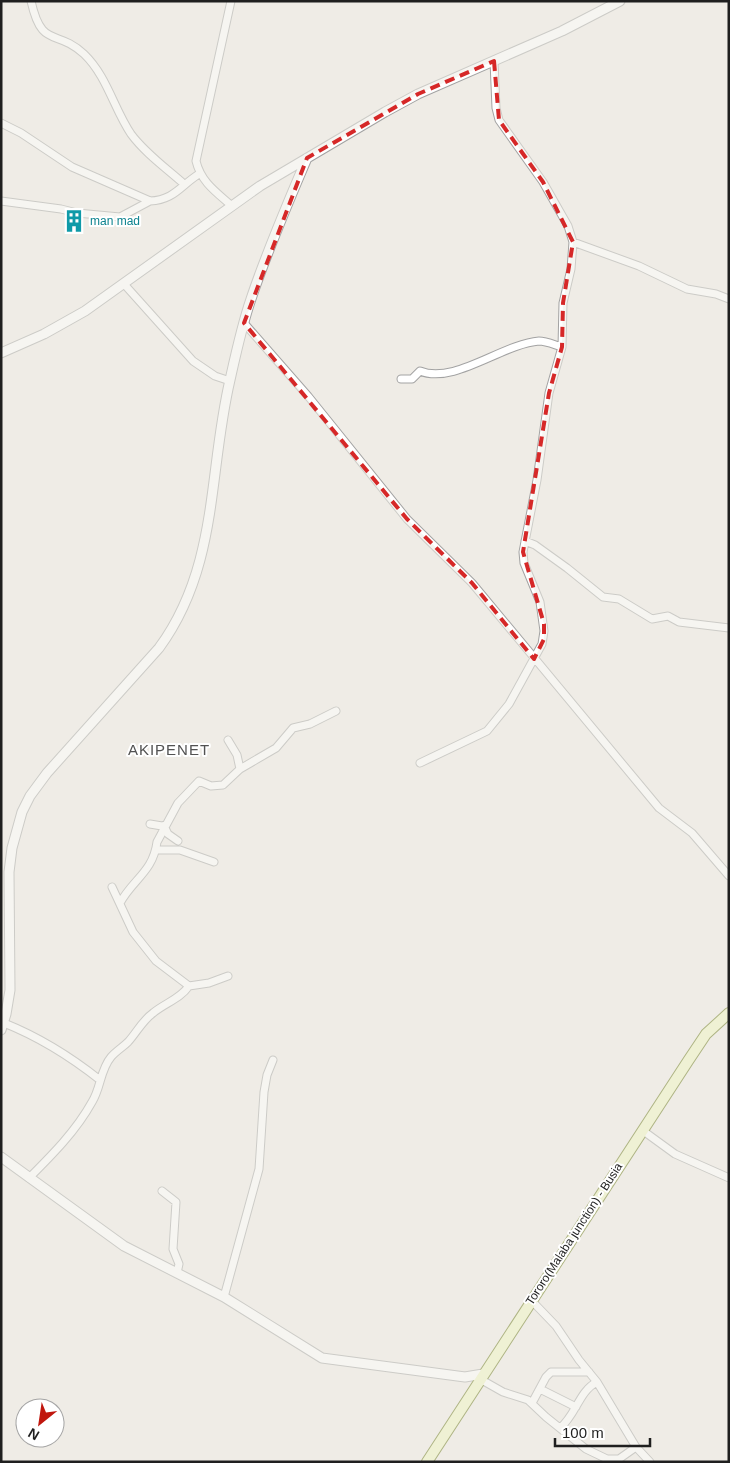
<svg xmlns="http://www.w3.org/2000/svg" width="730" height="1463" font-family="Helvetica,sans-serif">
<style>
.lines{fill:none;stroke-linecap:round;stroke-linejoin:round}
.minor-casing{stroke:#a3a3a3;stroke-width:9}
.tertiary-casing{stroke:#a3a3a3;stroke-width:11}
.secondary-casing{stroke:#606f0d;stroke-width:12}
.minor{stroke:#fff;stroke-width:7}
.tertiary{stroke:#fff;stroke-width:9}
.secondary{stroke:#eff5be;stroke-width:10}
.marked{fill:none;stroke:#d62828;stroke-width:4;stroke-dasharray:10 6;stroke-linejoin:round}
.labels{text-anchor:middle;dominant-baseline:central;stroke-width:4;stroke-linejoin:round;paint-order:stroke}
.culture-label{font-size:12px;fill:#0d838f;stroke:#fff;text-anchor:start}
.street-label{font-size:12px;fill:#1f1f1f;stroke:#fff}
.quarter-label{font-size:15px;letter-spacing:1px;fill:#525252;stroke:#fff}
</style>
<rect width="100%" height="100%" fill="#efece6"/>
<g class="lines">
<defs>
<path id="minor" d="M 31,1 C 42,50 56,28 84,54 C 107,76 114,109 131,134 C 145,153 166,168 184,184
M 231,1 L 196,161 C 201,182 216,192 232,206
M 1,123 L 21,133 L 72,167 L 150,201 C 174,200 180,186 199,174
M 1,201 L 61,209 L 77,213 L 120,217 L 150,201
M 573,242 L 639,266 L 687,289 L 716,294 L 729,299
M 124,284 L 193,361 L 215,376 L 230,381
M 244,323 L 308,396 L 407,519 L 472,583 L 659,808 L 692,833 L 729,876
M 401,379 L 412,379 L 420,371 C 454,385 502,344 539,341 C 546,341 555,345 562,347
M 525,541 L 535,545 L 567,568 L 603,597 L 619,599 L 652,619 L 668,616 L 679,622 L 729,628
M 420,763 L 487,731 L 509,704 L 542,644 L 544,631 L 540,602 L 524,563 L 523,552 L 537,480 L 549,393 L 562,347 L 563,303 L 571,269 L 573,242 L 568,226 L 543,182 L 499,120 L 496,108 L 494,61
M 240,769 L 276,748 L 293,728 L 310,724 L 336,711
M 150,824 L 162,826 L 165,825
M 164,826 L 168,834 L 178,841
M 156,850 L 180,850 L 214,862
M 120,903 C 133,879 153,872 157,842 L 178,803 L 199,781 L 211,786 L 223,785 L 240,769 L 237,755 L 228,740
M 189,986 L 209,983 L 228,976
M 4,1023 C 39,1037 71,1057 100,1080
M 642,1130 L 675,1154 L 729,1178
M 29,1178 C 52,1155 76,1131 92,1102 C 101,1088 100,1070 111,1057 C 116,1051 123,1047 128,1042 C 137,1032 142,1021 153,1013 C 165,1003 180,999 189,986 L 156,961 L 133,932 L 112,887
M 162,1191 L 176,1202 L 173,1249 L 179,1264 L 177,1273
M 224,1297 L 259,1169 L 264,1092 L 267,1075 L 273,1060
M 531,1300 L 556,1326 L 579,1360 L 597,1382 L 636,1447 L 650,1462
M 480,1379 L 503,1392 L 528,1400 L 546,1417 L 586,1449 L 607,1459 L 619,1459 L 636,1447
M 540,1389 L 576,1407
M 532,1403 L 546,1377 L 551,1372 L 589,1372
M 560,1428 C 576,1415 579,1391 597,1382"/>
<path id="tertiary" d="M 1,353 L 44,334 L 85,311 L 260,186 L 385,112 L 418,94 L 562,31 L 620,1
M 1,1030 L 6,1014 L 10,990 L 9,872 L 12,848 L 22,812 L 30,796 L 47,773 L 159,648 C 219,566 208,473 230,380 C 236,353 242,325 251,299 C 267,251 287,205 307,158
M 1,1157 L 124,1246 L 224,1297 L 322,1358 L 465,1377 L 483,1374"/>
<path id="secondary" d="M 427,1462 L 688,1061 L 706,1034 L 729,1013"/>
</defs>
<use href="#minor" class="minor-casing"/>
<use href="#tertiary" class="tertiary-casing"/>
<use href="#secondary" class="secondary-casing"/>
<use href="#minor" class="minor"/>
<use href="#tertiary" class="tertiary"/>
<use href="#secondary" class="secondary"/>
</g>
<path d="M0 0H730V1463H0ZM 494,61 L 499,120 L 543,182 L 573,242 L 563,303 L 562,347 L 549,393 L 523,552 L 544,624 L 544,639 L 534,659 L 472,583 L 407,519 L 244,323 L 307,158 L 418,94 Z" fill="#efece6" fill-opacity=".55" fill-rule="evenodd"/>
<path class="marked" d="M 494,61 L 499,120 L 543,182 L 573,242 L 563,303 L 562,347 L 549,393 L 523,552 L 544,624 L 544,639 L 534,659 L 472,583 L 407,519 L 244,323 L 307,158 L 418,94 Z"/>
<defs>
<symbol id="building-bare" viewBox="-9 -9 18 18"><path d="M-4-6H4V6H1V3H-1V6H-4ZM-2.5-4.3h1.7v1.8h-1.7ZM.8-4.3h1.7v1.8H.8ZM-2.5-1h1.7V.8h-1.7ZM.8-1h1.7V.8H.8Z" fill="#0f9aa8" stroke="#fff" stroke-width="2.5" paint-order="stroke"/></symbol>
</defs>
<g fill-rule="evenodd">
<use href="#building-bare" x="58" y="205" width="32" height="32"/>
</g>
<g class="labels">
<g class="culture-label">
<text x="90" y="221">man mad</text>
</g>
<g class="street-label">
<text transform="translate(574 1234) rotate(-57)">Tororo(Malaba junction) - Busia</text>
</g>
<g class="quarter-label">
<text x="169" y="749">AKIPENET</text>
</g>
</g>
<rect width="730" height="1463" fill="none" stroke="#1f1f1f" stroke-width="5"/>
<g transform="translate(40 1423) rotate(210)"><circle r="24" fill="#ffffff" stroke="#a5a5a5"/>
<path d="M0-4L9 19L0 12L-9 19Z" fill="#c0170e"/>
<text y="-8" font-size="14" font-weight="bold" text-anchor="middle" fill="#1f1f1f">N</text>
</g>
<path d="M555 1438v8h95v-8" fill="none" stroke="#1f1f1f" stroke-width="2.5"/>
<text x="562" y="1438" font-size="15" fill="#1f1f1f" stroke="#ffffff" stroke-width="4" paint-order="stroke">100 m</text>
</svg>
